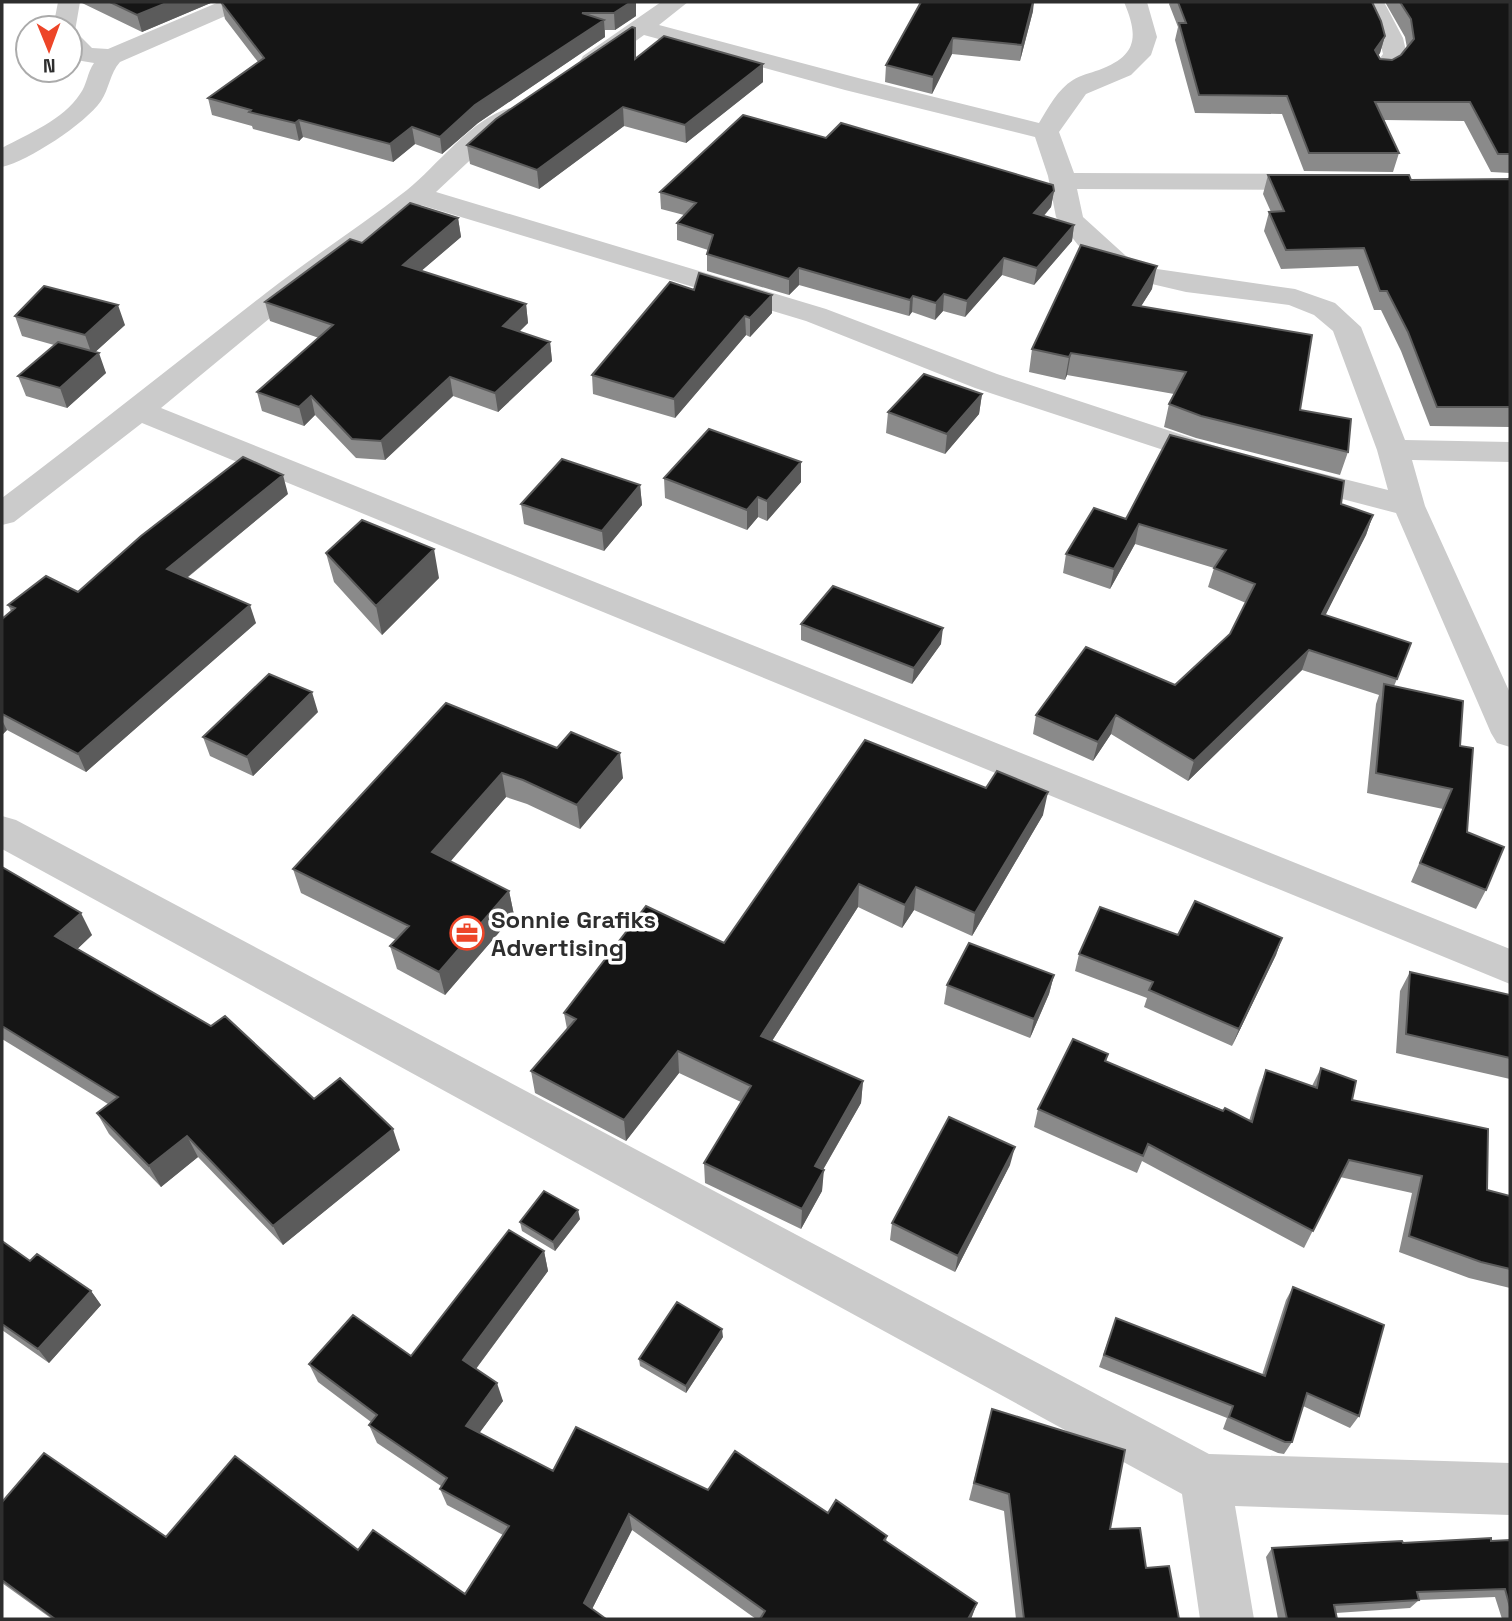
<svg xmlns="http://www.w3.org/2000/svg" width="1512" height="1621" font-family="'Space Grotesk',sans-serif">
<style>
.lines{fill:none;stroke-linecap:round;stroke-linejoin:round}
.street{fill:#cbcbcb;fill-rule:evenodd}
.wall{fill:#8a8a8a}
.shaded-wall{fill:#5b5b5b}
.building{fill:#151515;stroke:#5b5b5b;stroke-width:2}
.labels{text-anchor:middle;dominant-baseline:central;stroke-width:7;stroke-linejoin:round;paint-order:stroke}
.poi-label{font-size:24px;font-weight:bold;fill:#2e2e2e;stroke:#fff;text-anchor:start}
</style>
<rect width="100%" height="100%" fill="#fff"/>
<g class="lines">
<path class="street" d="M 58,2 L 80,2 L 75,31 L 92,48 L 108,49 L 219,2 L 250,2 L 246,7 L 120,62 C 110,73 109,89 101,101 C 85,124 28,161 2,167 L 2,148 C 28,134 63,120 80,94 C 87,85 87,73 94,63 L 76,60 L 70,52 L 70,28 L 53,28 Z
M 661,2 L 688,2 L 659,25 L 862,79 L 1039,123 C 1048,108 1058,89 1073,80 C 1081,75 1090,73 1099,70 C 1137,56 1139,37 1124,2 L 1147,2 L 1157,37 L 1151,55 L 1131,75 L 1086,94 L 1059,132 L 1074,173 L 1319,174 L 1328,176 L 1332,182 L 1328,188 L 1319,190 L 1077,189 L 1083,217 L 1126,256 L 1157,269 L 1295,289 L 1335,303 L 1361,327 L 1405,440 L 1510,442 L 1510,462 L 1412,460 L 1425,506 L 1510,693 L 1510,747 L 1497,743 L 1491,733 L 1396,513 L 1281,483 L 1276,476 L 1281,469 L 1292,466 L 1388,490 L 1377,450 L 1333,331 L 1314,315 L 1289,305 L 1186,292 L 1139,281 L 1106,267 L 1078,245 L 1056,217 L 1048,176 L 1035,137 L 845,90 L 644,35 L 601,66 L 592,68 L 583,66 L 580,61 L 583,56 Z
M 1361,2 L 1384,2 L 1403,38 L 1407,55 C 1398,68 1393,79 1375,74 L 1372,69 L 1383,54 L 1379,38 Z
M 510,108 L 519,111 L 523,116 L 497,135 L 436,192 L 826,309 L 997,374 L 1228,450 L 1233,457 L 1228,464 L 1217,467 L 1206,464 L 975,388 L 806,321 L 421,205 L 287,304 L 161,408 L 1510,949 L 1510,984 L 142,423 L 14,522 L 2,525 L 2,498 C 91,431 178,361 266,293 C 312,257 361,226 407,190 C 437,166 472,118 510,108 Z
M 2,816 L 16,820 L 1209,1454 L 1510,1463 L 1510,1515 L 1235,1506 L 1254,1619 L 1200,1619 L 1182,1494 L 2,849 Z"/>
</g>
<path class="wall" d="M 82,2 L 213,2 L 142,32 L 82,3 Z
M 221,2 L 636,2 L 636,16 L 615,30 L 605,30 L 605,37 L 478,123 L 442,154 L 415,144 L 393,162 L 303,137 L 299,141 L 253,129 L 252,126 L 212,115 L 208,98 L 258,62 L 225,19 Z
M 921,2 L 1033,11 L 1020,61 L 952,54 L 932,94 L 885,82 L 886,65 Z
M 1170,2 L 1372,2 L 1385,36 L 1380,53 L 1378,56 L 1380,59 L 1392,60 L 1401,55 L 1407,48 L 1405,37 L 1385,2 L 1510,2 L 1510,173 L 1491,172 L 1464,121 L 1384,120 L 1399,153 L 1393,172 L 1304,171 L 1282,114 L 1195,113 L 1175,40 L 1178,27 L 1169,4 Z
M 635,28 L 636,58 L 763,82 L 686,143 L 624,126 L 539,189 L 470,164 L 467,145 Z
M 826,138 L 1054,191 L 1051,207 L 1044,216 L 1074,225 L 1072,241 L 1034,285 L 1002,275 L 965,317 L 943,311 L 935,320 L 912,312 L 909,316 L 799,285 L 789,295 L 707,271 L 707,254 L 708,250 L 677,240 L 677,223 L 684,215 L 661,209 L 660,192 Z
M 1268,175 L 1411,180 L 1508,179 L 1510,175 L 1510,427 L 1430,426 L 1401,351 L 1381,310 L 1374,310 L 1358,266 L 1281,269 L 1264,231 L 1269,212 L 1271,212 L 1263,194 Z
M 458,218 L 461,237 L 421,271 L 526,304 L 528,323 L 519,332 L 550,342 L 552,361 L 498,412 L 453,396 L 385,460 L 356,458 L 315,415 L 304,426 L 262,411 L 257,392 L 319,338 L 270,321 L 265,302 L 362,243 Z
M 670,282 L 772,313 L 750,337 L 746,335 L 675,418 L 593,394 L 592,375 Z
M 1152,289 L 1141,306 L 1300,410 L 1348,452 L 1340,475 L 1196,438 L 1164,427 L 1169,404 L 1174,394 L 1067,375 L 1065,380 L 1029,372 L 1032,349 Z
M 15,316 L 125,325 L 95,352 L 106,373 L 67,408 L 26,396 L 18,376 L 54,345 L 22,336 Z
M 982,394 L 979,414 L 945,454 L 886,433 L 888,412 Z
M 664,478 L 801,482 L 767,521 L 758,517 L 747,530 L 665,498 Z
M 640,485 L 642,505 L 604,551 L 524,524 L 521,504 Z
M 288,494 L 187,578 L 256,623 L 86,772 L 7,730 L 2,735 L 2,619 L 11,611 L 8,605 L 78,592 Z
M 1341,504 L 1373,515 L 1366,535 L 1325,615 L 1397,679 L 1394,686 L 1460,746 L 1467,832 L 1486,890 L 1476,909 L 1411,882 L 1443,809 L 1367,793 L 1376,704 L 1379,695 L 1302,670 L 1188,781 L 1111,734 L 1093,761 L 1033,734 L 1036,715 L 1175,685 L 1230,634 L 1246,603 L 1208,587 L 1214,568 L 1135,544 L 1110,589 L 1063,573 L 1066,554 L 1126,519 Z
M 326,553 L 439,578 L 382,635 L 334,582 Z
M 801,624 L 941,644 L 912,684 L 801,640 Z
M 446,703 L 623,778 L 580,829 L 527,804 L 506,797 L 450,861 L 509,891 L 514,915 L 445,995 L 397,969 L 390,946 L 396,940 L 301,893 L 293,869 Z
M 318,712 L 253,776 L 210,756 L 203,737 Z
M 865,740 L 1043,815 L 972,936 L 914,910 L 902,928 L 858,907 L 772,1041 L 863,1081 L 861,1103 L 823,1170 L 822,1191 L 801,1229 L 705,1183 L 704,1163 L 741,1102 L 679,1073 L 626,1141 L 535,1093 L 531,1071 L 567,1029 L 564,1013 L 724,943 Z
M 2,867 L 92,935 L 77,949 L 314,1099 L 400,1150 L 283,1245 L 198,1157 L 161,1187 L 109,1134 L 97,1113 L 108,1104 L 2,1039 Z
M 1178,935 L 1282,938 L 1276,955 L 1232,1046 L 1144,1007 L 1147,998 L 1075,971 L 1079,954 Z
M 1410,972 L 1510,995 L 1510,1079 L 1396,1053 L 1400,991 Z
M 1054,975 L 1049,994 L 1030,1038 L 944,1004 L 947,985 Z
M 1108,1054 L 1106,1061 L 1249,1121 L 1259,1088 L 1266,1070 L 1312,1086 L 1321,1068 L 1352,1100 L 1487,1190 L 1510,1196 L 1510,1288 L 1469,1278 L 1399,1252 L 1412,1193 L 1340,1177 L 1304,1248 L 1142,1161 L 1137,1173 L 1034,1127 L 1038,1109 Z
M 1010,1165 L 955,1272 L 890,1240 L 892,1223 Z
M 580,1219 L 555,1251 L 522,1231 L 520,1222 Z
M 2,1241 L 30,1261 L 91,1291 L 101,1305 L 49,1363 L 2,1330 Z
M 544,1251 L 548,1271 L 476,1369 L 503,1401 L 479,1433 L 553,1471 L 708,1490 L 828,1513 L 887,1536 L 886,1542 L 977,1603 L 971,1619 L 756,1619 L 632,1530 L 592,1609 L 606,1619 L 52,1619 L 2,1583 L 2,1502 L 166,1537 L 358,1550 L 465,1594 L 503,1535 L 447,1505 L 440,1489 L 441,1486 L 377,1443 L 369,1425 L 371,1422 L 318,1382 L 309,1364 L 411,1356 Z
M 1293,1287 L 1359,1416 L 1350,1428 L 1303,1406 L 1292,1442 L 1284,1454 L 1278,1453 L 1223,1429 L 1227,1418 L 1099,1367 L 1116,1318 L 1262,1375 L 1286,1300 Z
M 723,1337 L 686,1393 L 640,1366 L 639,1359 Z
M 992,1409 L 1146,1568 L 1179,1619 L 1016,1619 L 1004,1511 L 969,1500 Z
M 1510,1540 L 1510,1619 L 1502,1619 L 1495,1597 L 1419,1600 L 1410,1608 L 1336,1613 L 1337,1619 L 1278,1619 L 1266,1557 L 1272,1548 Z"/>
<path class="shaded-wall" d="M 169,2 L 213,2 L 142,32 L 137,15 Z
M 631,2 L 636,2 L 636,16 L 615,30 L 614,13 Z
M 1033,2 L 1034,2 L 1033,11 L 1020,61 L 1022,45 Z
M 604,20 L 605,37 L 478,123 L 442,154 L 440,137 L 475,105 Z
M 1385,36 L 1380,53 L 1370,67 L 1375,50 Z
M 953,38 L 952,54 L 932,94 L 933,77 Z
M 763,64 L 763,82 L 686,143 L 685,125 Z
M 623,107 L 624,126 L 539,189 L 537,170 Z
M 299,120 L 303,137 L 299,141 L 295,123 Z
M 412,127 L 415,144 L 393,162 L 390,144 Z
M 1054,191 L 1051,207 L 1032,229 L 1034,213 Z
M 458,218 L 461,237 L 406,284 L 403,265 Z
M 1074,225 L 1072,241 L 1034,285 L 1037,268 Z
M 1004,258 L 1002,275 L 965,317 L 967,301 Z
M 1157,266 L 1152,289 L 1128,327 L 1133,305 Z
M 799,268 L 799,285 L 789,295 L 789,279 Z
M 944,294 L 943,311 L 935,320 L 936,303 Z
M 772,295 L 772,313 L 750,337 L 750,318 Z
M 913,296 L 912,312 L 909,316 L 910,300 Z
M 526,304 L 528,323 L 505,345 L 503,326 Z
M 118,305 L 125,325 L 92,355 L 85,335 Z
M 745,316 L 746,335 L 675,418 L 674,399 Z
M 550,342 L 552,361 L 498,412 L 495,393 Z
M 99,353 L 106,373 L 67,408 L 60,388 Z
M 1071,353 L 1067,375 L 1065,380 L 1069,357 Z
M 450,377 L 453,396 L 385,460 L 381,441 Z
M 982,394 L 979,414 L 945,454 L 947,434 Z
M 311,396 L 315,415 L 304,426 L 299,407 Z
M 801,462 L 801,482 L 767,521 L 767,501 Z
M 283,475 L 288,494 L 174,588 L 167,569 Z
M 640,485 L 642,505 L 604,551 L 602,531 Z
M 758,497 L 758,517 L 747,530 L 747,510 Z
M 1373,515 L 1366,535 L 1316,634 L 1322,614 Z
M 1139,524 L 1135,544 L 1110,589 L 1114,569 Z
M 434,549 L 439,578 L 382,635 L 376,606 Z
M 250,605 L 256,623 L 86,772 L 78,754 Z
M 943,628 L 941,644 L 912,684 L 914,668 Z
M 1309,650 L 1302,670 L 1188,781 L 1194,761 Z
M 312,692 L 318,712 L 253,776 L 247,757 Z
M 1116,715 L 1111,734 L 1093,761 L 1098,742 Z
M 2,720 L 7,730 L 2,735 Z
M 620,753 L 623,778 L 580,829 L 577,805 Z
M 502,773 L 506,797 L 438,876 L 432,852 Z
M 1048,792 L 1043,815 L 972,936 L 975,913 Z
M 859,884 L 858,907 L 761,1058 L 761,1036 Z
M 916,887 L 914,910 L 902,928 L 905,905 Z
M 509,891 L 514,915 L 445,995 L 439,972 Z
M 81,913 L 92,935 L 67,959 L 55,936 Z
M 1282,938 L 1276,955 L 1232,1046 L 1239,1029 Z
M 1054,975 L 1049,994 L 1030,1038 L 1034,1019 Z
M 678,1051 L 679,1073 L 626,1141 L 624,1120 Z
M 863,1081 L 861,1103 L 813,1187 L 815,1166 Z
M 393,1129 L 400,1150 L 283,1245 L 273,1226 Z
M 187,1136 L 198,1157 L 161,1187 L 149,1166 Z
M 1015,1147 L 1010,1165 L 955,1272 L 958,1256 Z
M 824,1170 L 822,1191 L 801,1229 L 802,1209 Z
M 578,1210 L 580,1219 L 555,1251 L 553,1242 Z
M 544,1251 L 548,1271 L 469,1378 L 463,1360 Z
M 91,1291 L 101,1305 L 49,1363 L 38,1349 Z
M 722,1329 L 723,1337 L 686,1393 L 686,1386 Z
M 497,1383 L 503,1401 L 472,1443 L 466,1426 Z
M 629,1514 L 632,1530 L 588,1617 L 584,1603 Z
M 977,1603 L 971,1619 L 968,1619 Z"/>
<path class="building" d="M 110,2 L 169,2 L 137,15 Z
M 221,2 L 631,2 L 614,13 L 582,13 L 604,20 L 475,105 L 440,137 L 412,127 L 390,144 L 299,120 L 295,123 L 249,112 L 251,110 L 208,98 L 264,58 Z
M 921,2 L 1033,2 L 1022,45 L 953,38 L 933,77 L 886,65 Z
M 1178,2 L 1372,2 L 1381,21 L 1385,36 L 1375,50 L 1380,59 L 1392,60 L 1401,55 L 1414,39 L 1411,19 L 1400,2 L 1510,2 L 1510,154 L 1498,154 L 1470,102 L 1375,102 L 1399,153 L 1309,153 L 1287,96 L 1199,95 L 1179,23 L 1186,23 Z
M 632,27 L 635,28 L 635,59 L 664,36 L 763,64 L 685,125 L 623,107 L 537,170 L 467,145 L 496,119 Z
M 743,115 L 826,138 L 841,123 L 1053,185 L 1054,191 L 1034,213 L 1074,225 L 1037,268 L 1004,258 L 967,301 L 944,294 L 936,303 L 913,296 L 910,300 L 799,268 L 789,279 L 707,254 L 713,235 L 677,223 L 696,203 L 660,192 Z
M 1268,175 L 1409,175 L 1411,180 L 1510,179 L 1510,407 L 1437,407 L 1408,332 L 1387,291 L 1380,291 L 1364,248 L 1286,250 L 1269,212 L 1284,211 Z
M 410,203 L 458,218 L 403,265 L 526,304 L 503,326 L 550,342 L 495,393 L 450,377 L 381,441 L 352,439 L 311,396 L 299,407 L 257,392 L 333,325 L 265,302 L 350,239 L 362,243 Z
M 1081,245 L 1157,266 L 1133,305 L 1312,335 L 1300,410 L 1351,419 L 1348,452 L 1201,416 L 1169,404 L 1186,372 L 1071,353 L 1069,357 L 1032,349 Z
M 699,273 L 772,295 L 750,318 L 745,316 L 674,399 L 592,375 L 670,282 L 694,290 Z
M 44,286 L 118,305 L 85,335 L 15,316 Z
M 58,342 L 99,353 L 60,388 L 18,376 Z
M 924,374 L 982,394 L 947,434 L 888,412 Z
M 709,429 L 801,462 L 767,501 L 758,497 L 747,510 L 664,478 Z
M 1170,435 L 1344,481 L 1341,504 L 1373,515 L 1322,614 L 1411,643 L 1397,679 L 1309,650 L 1194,761 L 1116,715 L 1098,742 L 1036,715 L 1086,647 L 1175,685 L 1230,634 L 1255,584 L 1214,568 L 1226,550 L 1139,524 L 1114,569 L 1066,554 L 1094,508 L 1126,519 Z
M 243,457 L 283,475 L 167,569 L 250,605 L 78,754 L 2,714 L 2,619 L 15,608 L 8,605 L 46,576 L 78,592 L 141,536 Z
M 562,459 L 640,485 L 602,531 L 521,504 Z
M 362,520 L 434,549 L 376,606 L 326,553 Z
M 833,586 L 943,628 L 914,668 L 801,624 Z
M 269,674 L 312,692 L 247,757 L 203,737 Z
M 1384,684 L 1463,701 L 1460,746 L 1473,748 L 1467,832 L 1504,847 L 1486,890 L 1420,863 L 1452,789 L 1376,773 Z
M 446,703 L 557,748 L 571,732 L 620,753 L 577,805 L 523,780 L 502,773 L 432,852 L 509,891 L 439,972 L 390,946 L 409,926 L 293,869 Z
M 865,740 L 986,788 L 997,771 L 1048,792 L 975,913 L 916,887 L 905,905 L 859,884 L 761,1036 L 863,1081 L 815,1166 L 824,1170 L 802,1209 L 704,1163 L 751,1086 L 678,1051 L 624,1120 L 531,1071 L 576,1019 L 564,1013 L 646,906 L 724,943 Z
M 2,867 L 81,913 L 55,936 L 211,1026 L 225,1016 L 314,1099 L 340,1078 L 393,1129 L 273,1226 L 187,1136 L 149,1166 L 97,1113 L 118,1097 L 2,1026 Z
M 1195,901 L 1282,938 L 1239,1029 L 1149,990 L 1153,982 L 1079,954 L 1100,907 L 1178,935 Z
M 969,943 L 1054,975 L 1034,1019 L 947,985 Z
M 1410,972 L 1510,995 L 1510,1058 L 1406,1034 Z
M 1073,1039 L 1108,1054 L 1105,1061 L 1223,1111 L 1225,1108 L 1252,1122 L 1266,1070 L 1317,1088 L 1321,1068 L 1356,1081 L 1352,1100 L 1488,1129 L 1487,1190 L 1510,1196 L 1510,1269 L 1481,1262 L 1409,1236 L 1422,1176 L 1349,1160 L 1313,1231 L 1148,1144 L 1143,1156 L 1038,1109 Z
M 949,1117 L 1015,1147 L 958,1256 L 892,1223 Z
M 544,1191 L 578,1210 L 553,1242 L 520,1222 Z
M 509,1230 L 544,1251 L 463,1360 L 497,1383 L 466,1426 L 553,1471 L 576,1427 L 708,1490 L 735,1451 L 828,1513 L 836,1500 L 887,1536 L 884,1540 L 977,1603 L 968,1619 L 760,1619 L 765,1611 L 629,1514 L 584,1603 L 606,1619 L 55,1619 L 2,1580 L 2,1502 L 44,1453 L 166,1537 L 235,1456 L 358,1550 L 373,1530 L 465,1594 L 509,1526 L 440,1489 L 447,1478 L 369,1425 L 377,1415 L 309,1364 L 353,1315 L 411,1356 Z
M 2,1241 L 30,1261 L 37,1254 L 91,1291 L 38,1349 L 2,1324 Z
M 1293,1287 L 1384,1325 L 1359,1416 L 1307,1393 L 1292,1442 L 1285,1442 L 1229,1417 L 1233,1406 L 1104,1355 L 1116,1318 L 1265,1376 Z
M 677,1302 L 722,1329 L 686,1386 L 639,1359 Z
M 992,1409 L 1125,1450 L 1110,1529 L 1140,1528 L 1146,1568 L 1169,1566 L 1179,1619 L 1024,1619 L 1009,1494 L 974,1483 Z
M 1491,1538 L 1491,1541 L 1510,1540 L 1510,1607 L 1505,1589 L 1417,1592 L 1419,1600 L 1334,1605 L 1337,1619 L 1287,1619 L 1272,1548 L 1402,1541 L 1403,1543 Z"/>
<defs>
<symbol id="office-ring" viewBox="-11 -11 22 22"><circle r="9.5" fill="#fff" stroke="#ed4528" stroke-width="1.5"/><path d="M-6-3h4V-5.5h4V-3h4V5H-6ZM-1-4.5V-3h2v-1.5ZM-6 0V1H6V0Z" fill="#ed4528"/></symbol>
</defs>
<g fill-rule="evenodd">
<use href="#office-ring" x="448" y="914" width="38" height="38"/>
</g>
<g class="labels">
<g class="poi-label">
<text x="491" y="919">Sonnie Grafiks<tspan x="491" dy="28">Advertising</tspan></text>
</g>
</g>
<rect width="1512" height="1621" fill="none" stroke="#2e2e2e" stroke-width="7"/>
<g transform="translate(49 49) rotate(179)"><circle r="33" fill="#ffffff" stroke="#ababab" stroke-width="2"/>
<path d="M0-5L12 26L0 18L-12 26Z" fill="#ed4528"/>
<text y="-10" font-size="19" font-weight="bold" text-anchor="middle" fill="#2e2e2e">N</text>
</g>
</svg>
